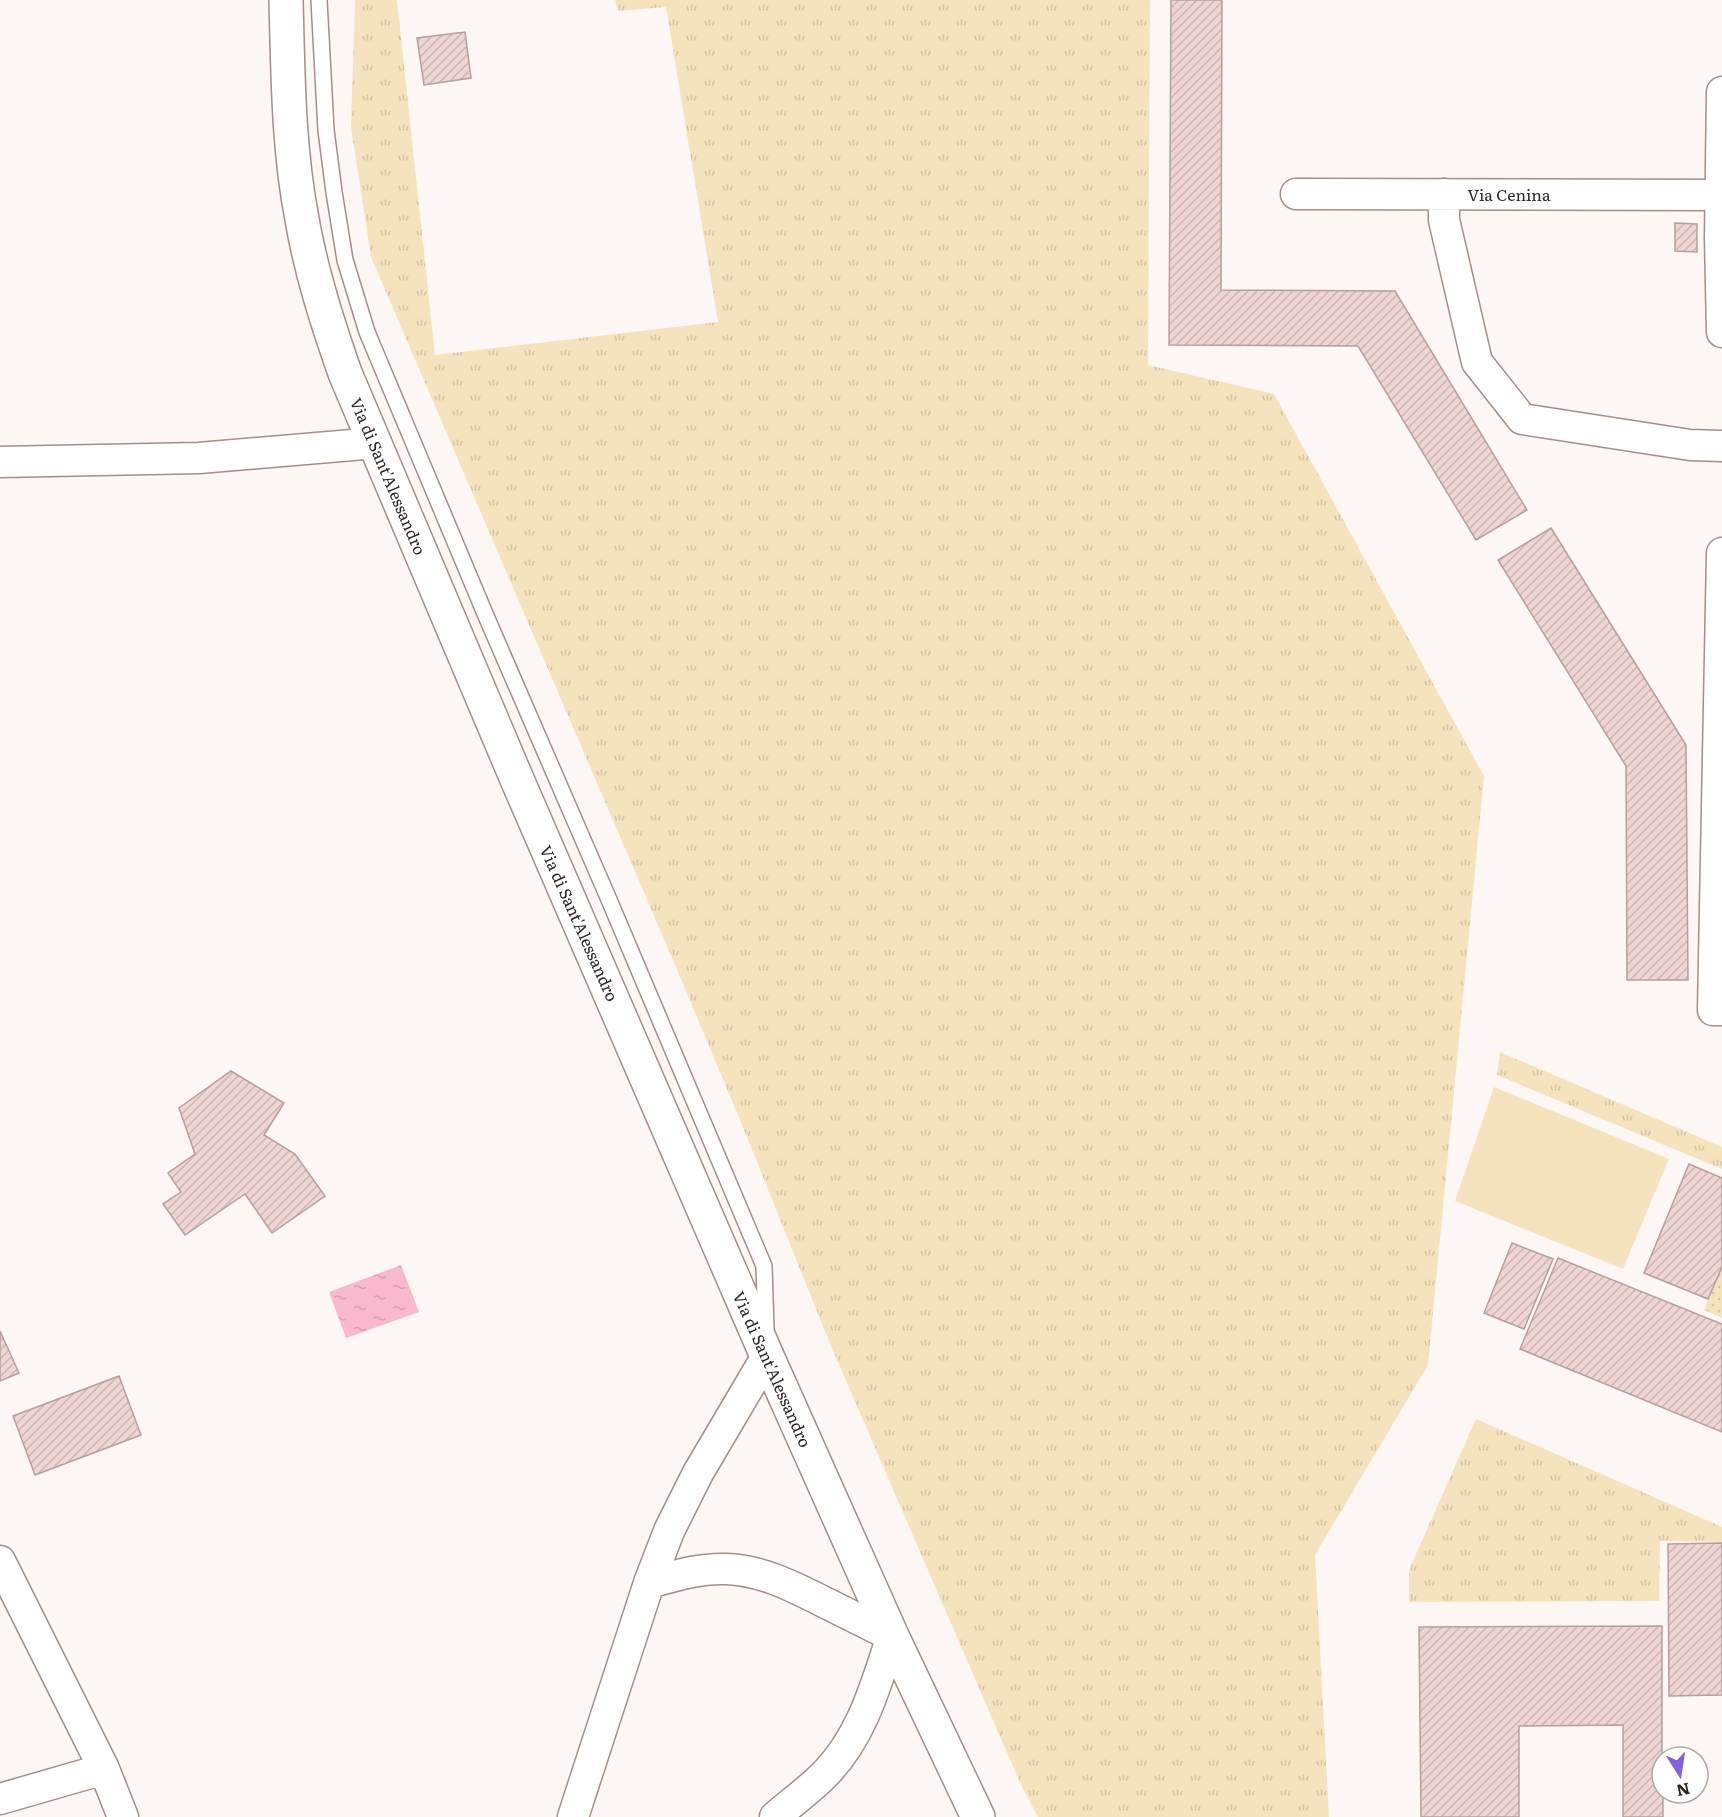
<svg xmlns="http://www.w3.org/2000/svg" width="1722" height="1817" font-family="Literata,serif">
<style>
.grass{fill:url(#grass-tufts)}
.park{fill:url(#park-dots)}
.pitch{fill:#f5e3bd}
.water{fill:url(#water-ripples)}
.building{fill:url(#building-hatch);stroke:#b69e9d;stroke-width:1.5}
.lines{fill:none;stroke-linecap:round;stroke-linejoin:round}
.service-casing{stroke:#a48e86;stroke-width:18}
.minor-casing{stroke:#a48e86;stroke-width:33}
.tertiary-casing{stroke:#a48e86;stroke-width:36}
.service{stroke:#fff;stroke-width:15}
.minor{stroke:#fff;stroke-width:30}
.tertiary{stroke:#fff;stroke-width:33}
.labels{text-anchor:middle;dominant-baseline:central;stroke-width:6;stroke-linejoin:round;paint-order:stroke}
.street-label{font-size:16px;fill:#2e2522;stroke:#fff}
</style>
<defs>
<pattern id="grass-tufts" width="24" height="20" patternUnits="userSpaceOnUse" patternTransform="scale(1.5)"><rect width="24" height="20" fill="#f5e3bd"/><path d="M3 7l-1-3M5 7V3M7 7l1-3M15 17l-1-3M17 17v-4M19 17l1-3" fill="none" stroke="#d2c3a2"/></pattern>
<pattern id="park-dots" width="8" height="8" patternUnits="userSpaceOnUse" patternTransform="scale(1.5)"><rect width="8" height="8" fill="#f5e3bd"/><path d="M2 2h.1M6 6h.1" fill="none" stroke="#d2c3a2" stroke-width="1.8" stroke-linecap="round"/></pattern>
<pattern id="water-ripples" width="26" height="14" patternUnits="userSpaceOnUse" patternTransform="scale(1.5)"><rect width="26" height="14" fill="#f9b8cd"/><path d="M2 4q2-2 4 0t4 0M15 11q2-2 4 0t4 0" fill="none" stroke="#d69eb0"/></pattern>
<pattern id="building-hatch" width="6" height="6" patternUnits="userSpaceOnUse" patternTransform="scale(1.5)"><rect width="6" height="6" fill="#eed4d3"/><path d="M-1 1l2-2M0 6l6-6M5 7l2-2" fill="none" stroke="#ccb6b5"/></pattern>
</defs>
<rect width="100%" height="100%" fill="#fcf7f5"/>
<path class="grass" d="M 355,0 L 397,0 L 435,355 L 718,322 L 666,7 L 618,11 L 615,0 L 1150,0 L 1148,365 L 1274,394 L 1484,776 L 1428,1365 L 1315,1555 L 1329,1817 L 1038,1817 L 1021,1785 L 831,1346 L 740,1120 L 673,960 L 371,257 L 351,127 Z
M 1500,1052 L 1722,1147 L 1722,1169 L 1497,1075 Z
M 1476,1419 L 1722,1527 L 1722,1542 L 1660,1541 L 1659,1601 L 1409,1602 L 1409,1570 Z"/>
<path class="park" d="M 1722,1266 L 1722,1318 L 1704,1310 Z"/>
<path class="pitch" d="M 1494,1087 L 1669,1159 L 1623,1269 L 1455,1201 Z"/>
<path class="water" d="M 401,1265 L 419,1312 L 346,1338 L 329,1292 Z"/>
<path class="building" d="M 1171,0 L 1222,0 L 1221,290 L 1395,291 L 1527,510 L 1476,540 L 1358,346 L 1169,345 Z
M 465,32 L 471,78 L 424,85 L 417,38 Z
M 1675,223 L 1697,224 L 1697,252 L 1675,251 Z
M 1551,528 L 1686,745 L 1688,980 L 1627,980 L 1626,766 L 1498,560 Z
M 231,1071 L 284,1103 L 264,1135 L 295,1154 L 325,1196 L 272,1233 L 245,1194 L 185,1235 L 163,1204 L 181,1192 L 168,1173 L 195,1154 L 179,1108 Z
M 1689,1164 L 1722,1178 L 1722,1267 L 1708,1299 L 1644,1273 Z
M 1512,1243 L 1553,1259 L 1524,1329 L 1484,1313 Z
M 1558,1258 L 1722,1324 L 1722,1432 L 1520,1349 Z
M 0,1331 L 19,1373 L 0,1381 Z
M 119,1376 L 141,1435 L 35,1475 L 13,1416 Z
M 1722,1543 L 1722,1695 L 1669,1696 L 1668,1544 Z
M 1662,1626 L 1662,1793 L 1663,1793 L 1663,1817 L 1623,1817 L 1623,1725 L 1519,1726 L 1519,1817 L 1421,1817 L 1419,1627 Z"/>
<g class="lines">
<defs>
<path id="service" d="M 319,0 L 326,130 L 334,192 L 345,260 L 367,332 L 486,616 L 610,902 L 764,1266 L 766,1329"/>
<path id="minor" d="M 1722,92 L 1720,238 L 1722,332
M 1296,194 L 1722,195
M 1444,194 L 1444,220 L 1477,362 L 1522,419 L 1690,445 L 1722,446
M 0,462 L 199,458 L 376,443
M 1722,553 L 1713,1010 L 1722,1010
M 0,1561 L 104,1769 L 123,1817
M 649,1583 C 674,1576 699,1568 726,1569 C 762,1570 794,1587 826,1603 C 848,1614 870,1625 892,1636 C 876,1684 863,1734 827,1772 C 811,1789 792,1802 775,1817
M 0,1799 L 104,1769
M 573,1817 L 649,1583 L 669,1531 L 698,1473 L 767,1356"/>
<path id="tertiary" d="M 286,0 C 288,73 288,147 302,219 C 311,272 327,322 345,373 L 516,777 L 767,1356 L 892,1636 L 978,1817"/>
</defs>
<use href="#service" class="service-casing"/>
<use href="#minor" class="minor-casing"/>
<use href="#tertiary" class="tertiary-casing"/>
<use href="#service" class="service"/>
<use href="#minor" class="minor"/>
<use href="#tertiary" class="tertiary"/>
</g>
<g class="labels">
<g class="street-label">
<text x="1509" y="194">Via Cenina</text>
<text transform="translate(389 476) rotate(67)">Via di Sant'Alessandro</text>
<text transform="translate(580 923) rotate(66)">Via di Sant'Alessandro</text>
<text transform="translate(773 1369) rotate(66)">Via di Sant'Alessandro</text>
</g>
</g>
<g transform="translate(1680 1775) rotate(168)"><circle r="28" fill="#ffffff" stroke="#aba8a7" stroke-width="1.5"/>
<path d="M0-4.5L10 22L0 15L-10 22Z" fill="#8362dd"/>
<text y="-9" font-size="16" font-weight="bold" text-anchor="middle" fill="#2e2522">N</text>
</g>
</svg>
